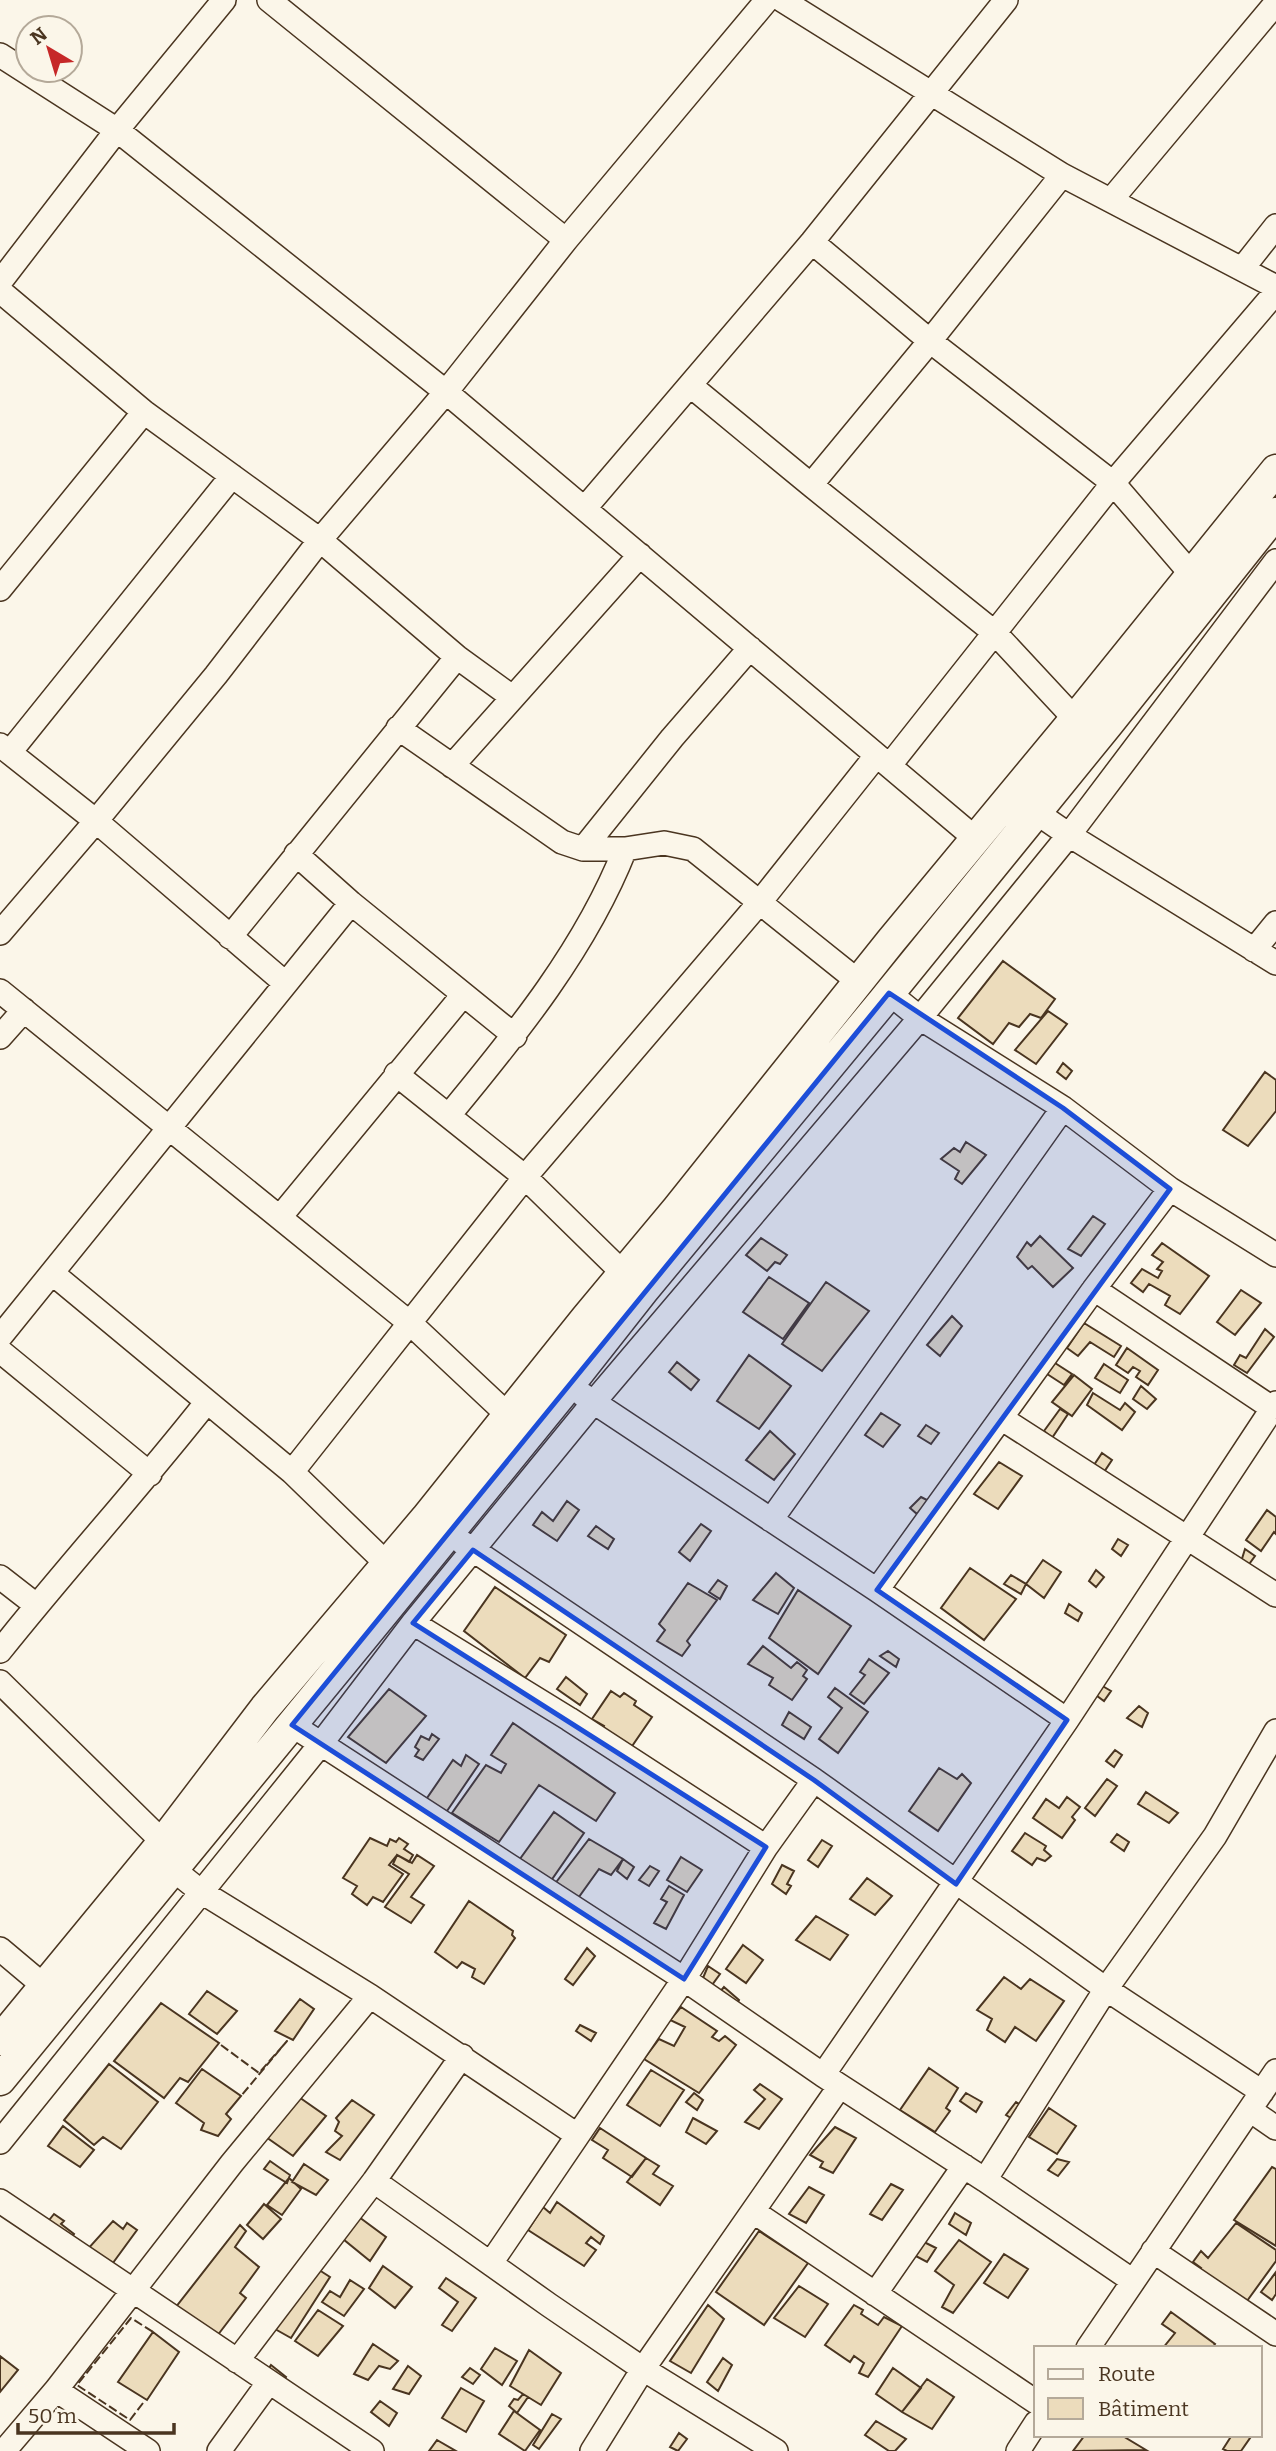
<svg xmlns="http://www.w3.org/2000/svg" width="1276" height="2451" font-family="Bitter,serif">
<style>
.building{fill:#ecdcbc;stroke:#4a3520;stroke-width:2}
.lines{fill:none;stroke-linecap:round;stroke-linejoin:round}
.minor-casing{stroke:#4a3520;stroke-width:26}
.major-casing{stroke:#4a3520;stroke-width:33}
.minor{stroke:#fbf6e9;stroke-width:23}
.major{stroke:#fbf6e9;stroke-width:30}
.fence{stroke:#4a3520;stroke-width:2;stroke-dasharray:9 3.5;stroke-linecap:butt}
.marked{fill:#1d4ed8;fill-opacity:0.2;stroke:#1d4ed8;stroke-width:5;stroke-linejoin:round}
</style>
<rect width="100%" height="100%" fill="#fbf6e9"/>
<path class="building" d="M 1003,961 L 1055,999 L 1041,1018 L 1030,1014 L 1019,1027 L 1009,1023 L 993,1044 L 958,1018 Z
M 1048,1011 L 1067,1024 L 1036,1064 L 1015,1050 Z
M 1063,1063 L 1072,1071 L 1066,1079 L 1057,1072 Z
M 1265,1072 L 1276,1080 L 1276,1111 L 1248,1146 L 1223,1130 Z
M 966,1142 L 986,1155 L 962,1184 L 955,1179 L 959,1171 L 941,1159 L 954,1148 L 960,1152 Z
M 1093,1216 L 1105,1224 L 1081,1256 L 1068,1249 Z
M 1040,1236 L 1073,1268 L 1053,1287 L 1032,1266 L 1028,1269 L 1017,1257 L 1027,1242 L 1031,1246 Z
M 761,1238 L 787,1255 L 780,1264 L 775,1262 L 767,1271 L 746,1255 Z
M 1162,1243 L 1209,1276 L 1180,1314 L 1165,1305 L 1170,1296 L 1149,1284 L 1143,1292 L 1131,1283 L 1142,1269 L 1158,1278 L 1162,1271 L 1157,1269 L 1163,1262 L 1152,1255 Z
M 769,1277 L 809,1303 L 783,1339 L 743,1312 Z
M 826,1282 L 869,1311 L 822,1371 L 782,1344 Z
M 1241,1290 L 1261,1303 L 1235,1335 L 1217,1322 Z
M 952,1316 L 962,1326 L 940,1356 L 927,1345 Z
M 1084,1323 L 1121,1346 L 1114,1357 L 1090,1342 L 1078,1356 L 1067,1348 Z
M 1265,1329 L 1274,1337 L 1247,1373 L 1234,1365 L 1240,1355 L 1246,1358 Z
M 1127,1348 L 1158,1370 L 1148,1385 L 1136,1377 L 1140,1371 L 1133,1367 L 1128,1373 L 1116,1365 Z
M 749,1355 L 791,1386 L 759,1429 L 717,1401 Z
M 677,1362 L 699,1380 L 691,1390 L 669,1372 Z
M 1055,1363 L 1072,1374 L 1064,1385 L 1044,1372 Z
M 1104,1364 L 1128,1380 L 1120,1393 L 1095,1378 Z
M 1074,1375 L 1092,1389 L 1072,1416 L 1052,1402 Z
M 1141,1386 L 1156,1399 L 1147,1409 L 1133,1399 Z
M 1093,1393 L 1120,1410 L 1125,1403 L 1135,1412 L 1122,1430 L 1087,1405 Z
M 1060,1409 L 1068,1414 L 1052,1438 L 1044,1431 Z
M 881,1413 L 900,1425 L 883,1447 L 865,1435 Z
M 926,1425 L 939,1433 L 931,1444 L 918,1436 Z
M 770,1431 L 795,1454 L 774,1480 L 746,1460 Z
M 1102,1453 L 1112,1460 L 1104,1472 L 1094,1465 Z
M 999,1462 L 1022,1476 L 998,1509 L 974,1494 Z
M 921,1497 L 929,1501 L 917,1514 L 910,1508 Z
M 567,1501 L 579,1510 L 557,1541 L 533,1525 L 542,1512 L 553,1521 Z
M 1267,1510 L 1276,1517 L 1276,1534 L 1274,1532 L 1261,1551 L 1246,1540 Z
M 701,1524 L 711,1531 L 690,1561 L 679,1552 Z
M 596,1526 L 614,1539 L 608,1549 L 588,1536 Z
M 1118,1539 L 1128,1545 L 1121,1556 L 1112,1549 Z
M 1245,1549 L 1255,1556 L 1247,1567 L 1241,1562 Z
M 1043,1560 L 1061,1572 L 1044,1598 L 1026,1584 Z
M 970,1568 L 1016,1599 L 984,1640 L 941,1608 Z
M 1096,1570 L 1104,1577 L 1096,1587 L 1089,1581 Z
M 776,1573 L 794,1588 L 778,1614 L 753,1600 Z
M 1011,1575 L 1026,1584 L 1021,1594 L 1004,1584 Z
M 718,1580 L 727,1586 L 720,1599 L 709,1592 Z
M 688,1583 L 717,1600 L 687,1641 L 690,1645 L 682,1656 L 657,1641 L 665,1630 L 659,1624 Z
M 495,1587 L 566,1635 L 549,1662 L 540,1658 L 525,1678 L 464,1631 Z
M 798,1590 L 851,1626 L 818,1674 L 769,1638 Z
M 1069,1604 L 1082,1613 L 1078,1621 L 1065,1613 Z
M 763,1646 L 791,1668 L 797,1662 L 807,1670 L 803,1676 L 807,1679 L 792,1700 L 769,1685 L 773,1678 L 748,1664 Z
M 888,1651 L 899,1659 L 896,1667 L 880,1656 Z
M 869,1659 L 889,1673 L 864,1704 L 850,1694 L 865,1675 L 860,1672 Z
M 566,1677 L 587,1694 L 580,1705 L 557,1689 Z
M 1099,1684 L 1111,1691 L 1104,1701 L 1093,1693 Z
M 835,1688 L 868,1712 L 838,1753 L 819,1739 L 842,1708 L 828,1697 Z
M 389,1689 L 426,1716 L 386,1763 L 348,1737 Z
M 611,1691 L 620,1697 L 624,1693 L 636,1701 L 634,1705 L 652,1717 L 628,1752 L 602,1730 L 604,1726 L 592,1719 Z
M 1139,1706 L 1148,1713 L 1142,1727 L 1127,1718 Z
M 789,1712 L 811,1727 L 804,1739 L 782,1725 Z
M 513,1723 L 615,1793 L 596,1821 L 539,1785 L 499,1842 L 452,1813 L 486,1765 L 501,1773 L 506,1764 L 491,1755 Z
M 432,1734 L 439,1739 L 423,1760 L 415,1756 L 419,1750 L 415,1747 L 421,1736 L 429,1740 Z
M 1115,1750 L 1122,1755 L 1114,1767 L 1106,1761 Z
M 466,1755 L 479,1764 L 445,1814 L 425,1801 L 453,1760 L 461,1766 Z
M 939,1768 L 957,1779 L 962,1774 L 971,1783 L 938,1831 L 909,1811 Z
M 1107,1779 L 1117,1786 L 1095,1816 L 1085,1808 Z
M 1146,1792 L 1178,1813 L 1169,1823 L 1138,1804 Z
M 1067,1797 L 1080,1807 L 1072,1817 L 1075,1820 L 1062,1838 L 1033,1818 L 1046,1799 L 1059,1808 Z
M 554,1812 L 584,1833 L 548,1885 L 517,1863 Z
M 1025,1833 L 1046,1846 L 1044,1850 L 1051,1856 L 1045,1861 L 1037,1858 L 1032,1865 L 1012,1851 Z
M 1117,1834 L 1129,1842 L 1124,1851 L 1111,1842 Z
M 370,1838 L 387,1846 L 390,1839 L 396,1842 L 399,1838 L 408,1844 L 404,1849 L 413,1855 L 409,1862 L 397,1855 L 389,1865 L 403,1874 L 383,1902 L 373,1897 L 367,1905 L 352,1894 L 357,1886 L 343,1878 Z
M 589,1839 L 623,1859 L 611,1875 L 599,1869 L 576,1901 L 554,1885 Z
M 822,1840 L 832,1846 L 818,1867 L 808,1860 Z
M 397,1855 L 412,1863 L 417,1855 L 434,1866 L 411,1897 L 424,1905 L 411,1923 L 385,1907 L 409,1874 L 393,1864 Z
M 681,1857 L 702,1870 L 687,1892 L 667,1880 Z
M 623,1859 L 634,1867 L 627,1879 L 617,1871 Z
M 782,1865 L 794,1871 L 787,1884 L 791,1886 L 786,1894 L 772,1884 Z
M 650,1866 L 659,1871 L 649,1886 L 639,1880 Z
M 867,1878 L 892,1896 L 875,1915 L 850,1899 Z
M 669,1886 L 684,1895 L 666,1929 L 654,1923 L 667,1902 L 661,1899 Z
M 469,1901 L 513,1931 L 512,1935 L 515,1938 L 484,1984 L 472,1977 L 475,1969 L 462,1962 L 457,1968 L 435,1952 Z
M 816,1916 L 848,1935 L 830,1960 L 796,1940 Z
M 743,1945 L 763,1960 L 746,1983 L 726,1969 Z
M 587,1948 L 595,1956 L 573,1985 L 565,1979 Z
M 708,1966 L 720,1974 L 712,1985 L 703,1978 Z
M 1004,1977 L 1021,1989 L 1030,1979 L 1064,2001 L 1036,2041 L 1015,2027 L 1005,2042 L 987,2030 L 992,2019 L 977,2010 Z
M 724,1987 L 739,2000 L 736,2006 L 718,1994 Z
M 207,1991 L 237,2011 L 217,2034 L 189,2014 Z
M 300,1999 L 314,2009 L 293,2040 L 275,2031 Z
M 161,2003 L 219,2043 L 188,2082 L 180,2078 L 164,2098 L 114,2061 Z
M 681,2007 L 717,2031 L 712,2037 L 719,2041 L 725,2036 L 736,2045 L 699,2093 L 644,2059 L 659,2039 L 674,2046 L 685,2027 L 670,2020 Z
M 580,2025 L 596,2033 L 591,2041 L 576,2031 Z
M 109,2064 L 158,2102 L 121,2149 L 103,2137 L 94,2145 L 64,2120 Z
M 929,2068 L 958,2088 L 946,2108 L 950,2111 L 935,2132 L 900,2110 Z
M 202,2069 L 241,2096 L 226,2114 L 231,2119 L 218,2136 L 201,2130 L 204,2123 L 176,2103 Z
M 651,2070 L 684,2090 L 660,2126 L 627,2105 Z
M 760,2084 L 782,2099 L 759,2129 L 745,2122 L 765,2099 L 754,2090 Z
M 694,2093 L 703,2100 L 697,2110 L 686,2102 Z
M 966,2093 L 982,2102 L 976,2112 L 960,2101 Z
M 296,2095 L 326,2116 L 293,2156 L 266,2137 Z
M 352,2100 L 374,2115 L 340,2160 L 326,2152 L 342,2136 L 335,2131 L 339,2122 L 336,2118 Z
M 1016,2102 L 1026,2108 L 1019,2123 L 1006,2115 Z
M 1049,2108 L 1076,2126 L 1057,2154 L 1029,2137 Z
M 693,2118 L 717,2131 L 706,2144 L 686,2132 Z
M 63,2126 L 94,2150 L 80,2167 L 48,2146 Z
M 835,2127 L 856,2138 L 833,2173 L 820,2167 L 823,2162 L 810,2155 Z
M 600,2128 L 646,2158 L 632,2177 L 603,2158 L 608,2150 L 592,2140 Z
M 646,2158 L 659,2166 L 653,2174 L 673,2186 L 660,2205 L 627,2182 Z
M 1057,2159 L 1069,2162 L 1058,2176 L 1048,2170 Z
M 270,2161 L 290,2175 L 287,2183 L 264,2169 Z
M 304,2164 L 328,2180 L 316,2195 L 292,2182 Z
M 1272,2167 L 1276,2169 L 1276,2246 L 1234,2220 Z
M 289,2178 L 301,2189 L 282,2215 L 267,2205 Z
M 891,2184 L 903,2190 L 882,2220 L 870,2214 Z
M 809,2187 L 824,2195 L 806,2223 L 789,2214 Z
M 557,2202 L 604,2236 L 600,2244 L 591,2237 L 586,2243 L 596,2250 L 584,2266 L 528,2230 L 543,2207 L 550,2213 Z
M 264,2204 L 281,2219 L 263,2239 L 247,2225 Z
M 955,2213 L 971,2223 L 966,2235 L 949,2224 Z
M 54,2214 L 64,2221 L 61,2224 L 74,2234 L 70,2240 L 46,2224 Z
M 359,2217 L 386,2237 L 370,2261 L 343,2239 Z
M 113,2221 L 123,2229 L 127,2223 L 137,2230 L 110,2267 L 86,2251 Z
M 1236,2223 L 1276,2250 L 1276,2261 L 1247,2301 L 1197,2273 L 1201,2268 L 1193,2262 L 1201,2251 L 1208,2258 Z
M 240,2225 L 246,2231 L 235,2247 L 259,2267 L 240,2293 L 246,2298 L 214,2340 L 172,2312 Z
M 759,2231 L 808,2263 L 764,2325 L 716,2292 Z
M 920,2240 L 936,2248 L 927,2262 L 912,2254 Z
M 959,2240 L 991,2262 L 953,2313 L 942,2307 L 954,2285 L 935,2271 Z
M 1004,2254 L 1028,2269 L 1008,2298 L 984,2283 Z
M 383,2266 L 412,2287 L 395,2308 L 369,2288 Z
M 316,2268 L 330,2277 L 291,2338 L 275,2329 Z
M 1276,2272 L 1276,2294 L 1272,2300 L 1261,2292 Z
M 446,2278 L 476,2298 L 452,2331 L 442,2325 L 458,2302 L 439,2288 Z
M 350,2280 L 364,2289 L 344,2316 L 322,2302 L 330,2291 L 340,2297 Z
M 799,2286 L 828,2304 L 805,2337 L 774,2318 Z
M 708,2305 L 724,2319 L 691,2373 L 670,2361 Z
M 854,2305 L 863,2310 L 861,2314 L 878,2325 L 884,2317 L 902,2326 L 868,2377 L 859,2373 L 864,2363 L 854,2356 L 850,2362 L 825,2345 Z
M 318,2310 L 343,2326 L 318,2356 L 295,2341 Z
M 1171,2312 L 1215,2344 L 1212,2348 L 1163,2348 L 1175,2333 L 1162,2324 Z
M 153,2332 L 179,2352 L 147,2400 L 118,2382 Z
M 373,2344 L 398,2361 L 390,2369 L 379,2366 L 368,2380 L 354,2374 Z
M 495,2348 L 517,2361 L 502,2385 L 481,2369 Z
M 529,2350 L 561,2373 L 541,2405 L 510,2386 Z
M 0,2356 L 18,2370 L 0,2392 Z
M 723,2358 L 732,2365 L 718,2391 L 707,2382 Z
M 271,2365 L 286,2377 L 282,2383 L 265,2374 Z
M 408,2366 L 421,2376 L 409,2394 L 393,2389 Z
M 470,2368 L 480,2375 L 473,2384 L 462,2377 Z
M 893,2368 L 921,2388 L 902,2412 L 876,2394 Z
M 927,2379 L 954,2397 L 932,2429 L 902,2412 Z
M 461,2388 L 484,2401 L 466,2432 L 442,2418 Z
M 523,2394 L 528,2397 L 517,2413 L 509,2406 L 514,2399 L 518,2400 Z
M 380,2401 L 397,2413 L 389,2426 L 371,2412 Z
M 514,2411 L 540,2430 L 525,2451 L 499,2434 Z
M 552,2414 L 561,2419 L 539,2449 L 533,2445 Z
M 876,2421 L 906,2439 L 895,2451 L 889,2451 L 865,2435 Z
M 679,2433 L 687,2439 L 678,2451 L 670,2447 Z
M 1085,2435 L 1121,2435 L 1146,2450 L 1073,2451 Z
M 1232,2435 L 1247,2435 L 1250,2438 L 1241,2451 L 1227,2451 L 1223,2449 Z
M 437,2440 L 456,2451 L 429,2451 Z"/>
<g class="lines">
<defs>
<path id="minor" d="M 269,0 L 566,240
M 782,0 L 1062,175 L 1276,287
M 0,55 L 117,130 L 446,392 L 976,839
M 1111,200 L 1276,3
M 812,242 L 930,341 L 1113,483 L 1192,575
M 1242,269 L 1276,226
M 0,282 L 117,130 L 224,0
M 0,291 L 144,412 L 320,540 L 457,657 L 512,697
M 691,386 L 811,485 L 995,633 L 1075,719
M 811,485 L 930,341 L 1062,175
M 585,508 L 812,242 L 1006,0
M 0,589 L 144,412
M 398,728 L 562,842 L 583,849 L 625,849 L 664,843 L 693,849 L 859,982
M 0,745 L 96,821 L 285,983
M 10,752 L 232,476
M 890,765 L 1113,483 L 1276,292
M 452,766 L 640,555
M 1024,804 L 1069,835 L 1276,963
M 583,849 L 672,738 L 750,648
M 296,854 L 351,903 L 515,1036
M 0,933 L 96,821 L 216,675 L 320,540 L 446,392 L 566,240 L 767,0
M 230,937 L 457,657
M 1254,950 L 1276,923
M 0,991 L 411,1324 L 508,1415
M 889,993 L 920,1018 L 1063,1108 L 1170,1189 L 1276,1255
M 0,1037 L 24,1010
M 396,1074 L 525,1177 L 623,1273
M 450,1114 C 517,1033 586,948 625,849
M 280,1217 L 463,995
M 52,1273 L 292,1472 L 387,1564
M 1094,1289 L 1272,1408
M 0,1337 L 351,903
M 0,1351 L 150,1474
M 583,1395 L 877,1590 L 1067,1720
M 1001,1418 L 1276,1595
M 292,1472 L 525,1177 L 760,902 L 876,756
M 771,1520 L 1063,1108
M 463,1543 L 814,1780 L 1106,1989 L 1262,2092
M 0,1577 L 36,1605
M 877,1590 L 1094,1289 L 1170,1189
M 413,1623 L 569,1719 L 766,1847
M 0,1651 C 67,1567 139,1488 206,1403
M 0,1682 L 163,1842
M 292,1725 L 684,1979 L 823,2075 L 985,2180 L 1133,2281
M 174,1870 L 200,1891 L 370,1996 L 577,2135
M 0,1949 L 44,1986
M 823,2075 L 1067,1720 L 1276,1403
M 1250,2110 L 1276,2128
M 0,2142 L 320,1745 L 413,1623 L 593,1403 L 920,1018 L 1069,835 L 1276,561
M 985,2180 L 1106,1989 L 1215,1836 L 1276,1731
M 374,2181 L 549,2305 L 643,2369 L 776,2451
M 0,2201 L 372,2451
M 754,2212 L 1036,2402
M 1153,2251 L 1276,2334
M 491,2263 L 684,1979 L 766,1847 L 814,1780
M 875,2294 L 964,2166
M 1088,2348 L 1276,2071
M 237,2361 L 374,2181 L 462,2056
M 56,2390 L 148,2451
M 4,2451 L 56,2390 L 232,2163 L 370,1996
M 219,2451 L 269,2382
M 592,2451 L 643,2369 L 840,2086
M 1018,2451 L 1036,2423"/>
<path id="major" d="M 0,2040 L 163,1842 L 265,1708 L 426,1518 L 586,1318 L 677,1209 L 891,941 L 1075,719 L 1276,470
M 0,2080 L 385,1611 L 569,1385 L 643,1291 L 883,1001 L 1108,724 L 1276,513"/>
</defs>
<use href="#minor" class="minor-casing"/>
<use href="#major" class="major-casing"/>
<use href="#minor" class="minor"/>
<use href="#major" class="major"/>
<path class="fence" d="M 221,2045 L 259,2073 L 287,2041 L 241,2096
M 143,2403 L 130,2420 L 77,2385 L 131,2318 L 153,2332"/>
</g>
<path class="marked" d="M 889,993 L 1063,1108 L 1170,1189 L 877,1590 L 1067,1720 L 956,1884 L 814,1780 L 473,1550 L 413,1623 L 766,1847 L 684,1979 L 292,1725 Z"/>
<rect x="1034" y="2346" width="228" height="91" fill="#fbf6e9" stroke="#b4a999" stroke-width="2"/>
<rect x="1048" y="2369" width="35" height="10" fill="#fbf6e9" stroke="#b4a999" stroke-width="2"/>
<text x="1098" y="2381" font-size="21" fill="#4a3520">Route</text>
<rect x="1048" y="2398" width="35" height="21" fill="#ecdcbc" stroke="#b4a999" stroke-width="2"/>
<text x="1098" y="2416" font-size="21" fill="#4a3520">Bâtiment</text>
<g transform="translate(49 49) rotate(322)"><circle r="33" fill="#fbf6e9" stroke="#b4a999" stroke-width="2"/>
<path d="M0-5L12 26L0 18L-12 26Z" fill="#c62828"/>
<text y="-10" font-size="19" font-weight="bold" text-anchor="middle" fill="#4a3520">N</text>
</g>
<path d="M18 2423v10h156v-10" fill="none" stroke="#4a3520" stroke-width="3.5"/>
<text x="28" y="2423" font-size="21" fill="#4a3520" stroke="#fbf6e9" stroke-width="5" paint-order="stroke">50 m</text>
</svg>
